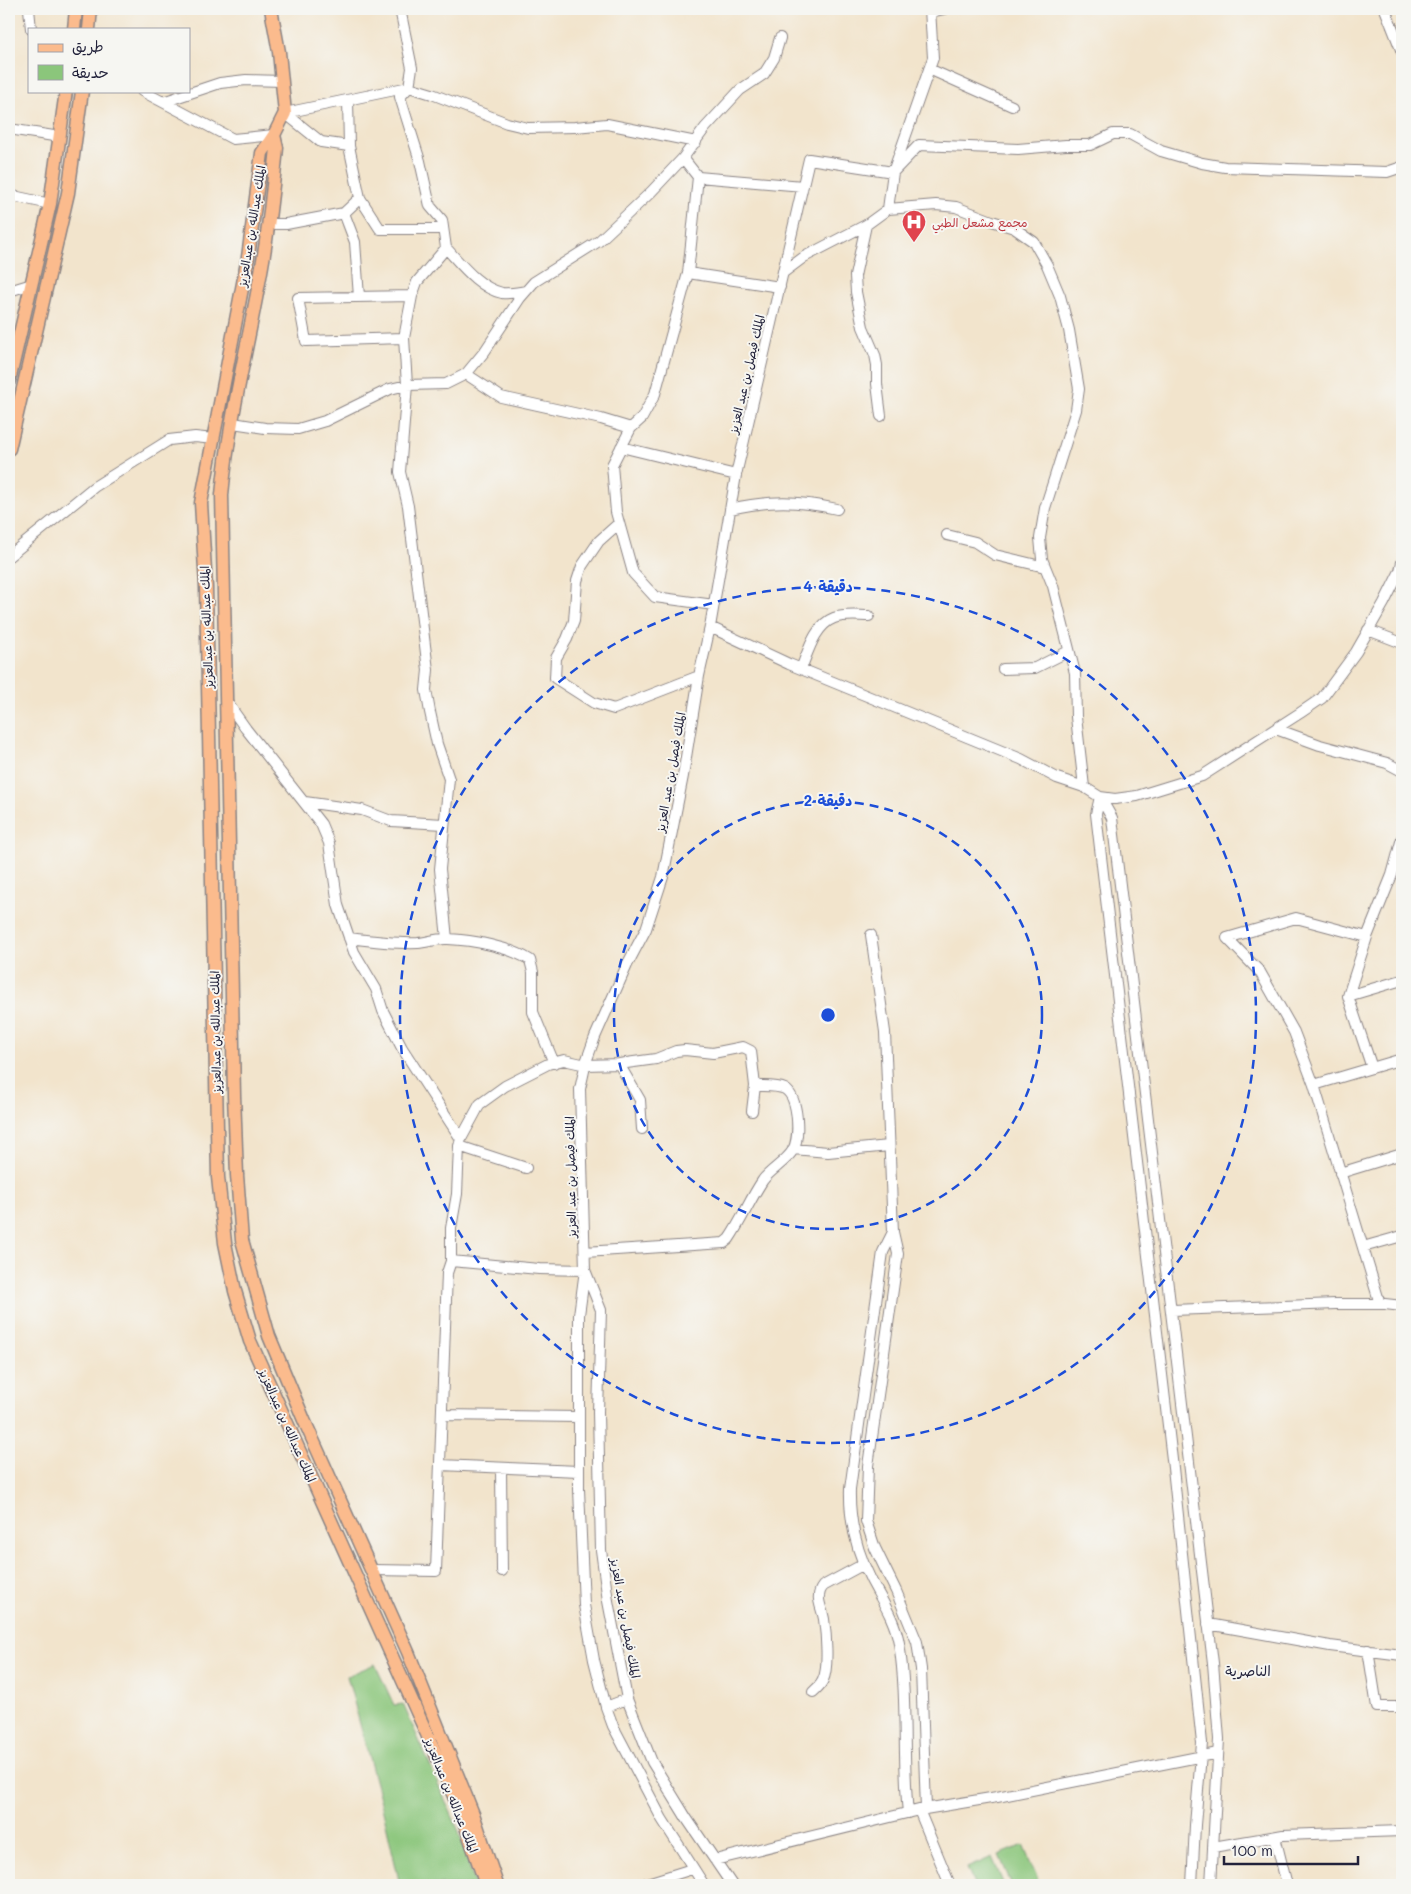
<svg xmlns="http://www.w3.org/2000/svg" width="1411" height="1894" font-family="Mali,'Playpen Sans Arabic',sans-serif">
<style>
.green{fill:#8bc67b;stroke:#56745b}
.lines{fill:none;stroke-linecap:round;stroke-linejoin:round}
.minor-casing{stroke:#8a8384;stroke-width:12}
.major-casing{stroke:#8a8384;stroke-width:15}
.minor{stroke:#fff;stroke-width:10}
.major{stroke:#fbbb8d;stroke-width:12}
.ring{fill:none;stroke:#1d4ed8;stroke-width:2.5;stroke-dasharray:9 6}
.labels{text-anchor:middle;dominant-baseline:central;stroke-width:4;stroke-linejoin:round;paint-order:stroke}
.health-label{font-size:12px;fill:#be3a42;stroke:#f6f6f2;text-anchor:start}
.street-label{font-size:12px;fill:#22223b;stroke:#f6f6f2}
.neighbourhood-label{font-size:14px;fill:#22223b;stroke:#f6f6f2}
.centre{fill:#1d4ed8;stroke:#f6f6f2;stroke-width:2.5}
.ring-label{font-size:15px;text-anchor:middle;font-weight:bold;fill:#1d4ed8;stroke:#f6f6f2;stroke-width:4;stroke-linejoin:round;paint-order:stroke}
</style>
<rect width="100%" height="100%" fill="#f6f6f2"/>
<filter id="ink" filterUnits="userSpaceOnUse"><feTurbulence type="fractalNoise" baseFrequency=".02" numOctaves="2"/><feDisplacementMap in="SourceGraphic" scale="10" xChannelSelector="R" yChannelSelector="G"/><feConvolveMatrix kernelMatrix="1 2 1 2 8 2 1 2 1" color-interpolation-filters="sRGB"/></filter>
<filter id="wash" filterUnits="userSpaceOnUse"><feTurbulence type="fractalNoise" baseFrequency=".0096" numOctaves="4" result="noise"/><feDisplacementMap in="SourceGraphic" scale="20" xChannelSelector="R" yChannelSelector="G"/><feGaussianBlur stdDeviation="1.12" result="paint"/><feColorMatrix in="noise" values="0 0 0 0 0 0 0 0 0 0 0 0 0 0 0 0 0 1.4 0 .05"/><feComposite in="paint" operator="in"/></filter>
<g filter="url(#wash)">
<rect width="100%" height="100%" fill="#f2e4cc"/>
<path class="green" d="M 375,1664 L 394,1705 L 403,1704 L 458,1829 L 475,1885 L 400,1885 L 382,1806 L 347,1676 Z
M 1023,1845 L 1040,1885 L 1012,1885 L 999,1855 Z
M 992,1857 L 1004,1885 L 974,1885 L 967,1868 Z"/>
</g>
<g filter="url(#ink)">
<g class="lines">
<defs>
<path id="minor" d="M 29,9 L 31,29
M 400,9 L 412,68 L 409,87 L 400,97 L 420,161 L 430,206 L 442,220 L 446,248
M 1385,9 L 1402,52
M 931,12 L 944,9
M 929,69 L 1012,106
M 142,91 L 233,139 L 274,135
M 348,100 L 349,146
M 163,102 L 220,83 L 246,80 L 282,81
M 285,113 L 409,87 L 432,94 L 507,123 L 528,128 L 575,127 L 607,124 L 696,142
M 285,113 L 321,142 L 349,146 L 360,198 L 380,229 L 443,229
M 9,129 L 60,137
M 683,158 L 698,177 L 688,273 L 655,394 L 642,418 L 631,428 L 612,465 L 616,512 L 633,573 L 655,597 L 714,605
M 893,172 L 919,145 L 1018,149 L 1066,145 L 1090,145 L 1113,134 L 1130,134 L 1161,151 L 1202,163 L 1225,167 L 1387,172 L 1402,167
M 698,177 L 803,186
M 9,195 L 50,204
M 888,209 L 936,205 L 956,207 L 992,221 L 1014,228 L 1034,242 L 1047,265 L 1060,296 L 1069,330 L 1079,389 L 1076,410 L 1045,508 L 1040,538 L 1042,559 L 1053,586 L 1075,673 L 1076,717 L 1084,787
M 344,213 L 360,198
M 268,224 L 286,224 L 344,213 L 355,242 L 359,297
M 866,225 L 855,276 L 856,292 L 863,327 L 875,355 L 877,365 L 877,384 L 881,416
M 784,272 L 804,257 L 866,225 L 888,209 L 893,172 L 933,58 L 930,9
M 688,273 L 780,287
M 9,291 L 32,284
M 404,338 L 306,341 L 298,298 L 412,296
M 466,374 L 501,397 L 601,419 L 631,428
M 233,423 L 265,428 L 298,429 L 325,421 L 390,389 L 407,385 L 446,384 L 466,374 L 485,351 L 520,298 L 534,282 L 599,241 L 651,192 L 683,158 L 705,128 L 740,90 L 764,74 L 774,58 L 780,38
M 621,447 L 736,475
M 730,509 C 771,500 796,500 837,509
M 618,524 L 599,541 L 582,566 L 577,581 L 574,621 L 567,639 L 556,658 L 555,678 L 594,703 L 614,709 L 699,676
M 947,535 L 975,542 L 995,555 L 1045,567
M 9,556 L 94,487 L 169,440 L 195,437 L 213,439
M 710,627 L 789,664 L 1021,759 L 1057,778 L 1084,787 L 1100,797 L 1115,799 L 1137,796 L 1202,776 L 1300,713 L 1322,698 L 1356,652 L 1384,603 L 1400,571 L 1402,562
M 1368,630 L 1402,643
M 801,669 C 808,652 815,625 834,618 C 845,614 858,616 869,616
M 1003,669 L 1035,668 L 1069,651
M 226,701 L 246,729 L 321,824 L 329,843 L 338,905 L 354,952 L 376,989 L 383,1011 L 402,1048 L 461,1139 L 459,1146 L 457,1194 L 451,1228 L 451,1261 L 539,1269 L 585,1270
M 1276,729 L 1320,745 L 1387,763 L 1402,771
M 1100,797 L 1112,818 L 1213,1663 L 1219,1739 L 1211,1885
M 1100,797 L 1096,814 L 1173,1468 L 1202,1743 L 1195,1825 L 1192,1885
M 305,802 L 362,810 L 391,821 L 444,824
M 871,935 L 885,1032 L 893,1232
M 349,938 C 372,941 395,944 418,943 C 428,942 438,938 448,939 C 473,940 509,947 530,960 L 533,972 L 533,1012 L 554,1063
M 447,939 L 440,869 L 449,779 L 437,744 L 430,712 L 426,690 L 428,670 L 408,506 L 400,472 L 407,385 L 404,338 L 412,296 L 417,282 L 446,248 C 461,264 479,288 502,293 C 509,294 519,292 526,291
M 1348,996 L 1402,980
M 619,1064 L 640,1100 L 642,1129
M 1372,1068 L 1348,996 L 1367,937 L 1392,875 L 1402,838
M 1314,1085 L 1294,1032 L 1260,972 L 1227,938 L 1296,918 L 1367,937
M 461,1139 L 480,1104 L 505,1086 L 548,1064 L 564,1060 L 586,1065 L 619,1064 L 656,1059 L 676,1051 L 685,1050 L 713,1053 L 743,1047 L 751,1051 L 755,1086 L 752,1111
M 459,1146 L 526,1168
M 793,1149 L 828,1152 L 889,1146
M 1340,1173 L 1402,1154
M 1363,1247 L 1402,1236
M 585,1252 L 724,1243 L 729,1239 C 742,1220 750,1199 763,1180 C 771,1169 786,1162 793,1150 C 800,1137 799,1098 785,1089 C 777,1085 764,1086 755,1086
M 585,1270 L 601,1310 L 598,1412 L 601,1550 L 608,1601 L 627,1699 L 652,1762 L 687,1819 L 732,1885
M 1380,1304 L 1314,1085 L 1402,1059
M 1172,1310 L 1336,1304 L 1385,1304 L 1402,1306
M 442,1415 L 579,1417
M 440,1465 L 579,1471
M 501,1468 L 502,1571
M 372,1570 L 436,1571 L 447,1273 L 451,1261
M 1208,1624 L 1330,1646 L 1402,1655
M 1368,1650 L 1377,1707 L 1402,1707
M 813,1692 C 817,1688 821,1685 823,1680 C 829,1668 826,1633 824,1619 C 822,1607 814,1597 823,1586 L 864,1564
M 606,1707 L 627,1699
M 919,1810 L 950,1885
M 908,1813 C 902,1757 908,1699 899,1643 C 895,1620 882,1601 871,1580 C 857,1552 849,1521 850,1489 L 883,1252 L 893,1232 L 898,1254 L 868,1466 L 866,1521 L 875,1548 L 896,1591 L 917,1642 L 921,1669 L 926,1809
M 1275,1837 L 1287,1885
M 1213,1847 L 1283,1835 L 1402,1831
M 715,1860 L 919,1810 L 997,1797 L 1218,1753
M 641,1885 L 692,1869
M 704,1885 L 662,1819 L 613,1726 L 606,1707 L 594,1660 L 584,1605 L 579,1489 L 579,1315 L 585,1270 L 580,1089 L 586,1062 L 595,1037 L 627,965 L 646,929 L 663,877 L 683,776 L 699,676 L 710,627 L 736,475 L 809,159 L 893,172"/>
<path id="major" d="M 271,9 L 279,52 L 285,113 L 274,135 L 262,153 L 248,257 L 201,503 L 206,587 L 218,1177 L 225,1243 L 235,1291 L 250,1341 L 440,1763 L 462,1815 L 486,1885
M 74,29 L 76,9
M 89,29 L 91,9
M 274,135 L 277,148 C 273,187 269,227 262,266 C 249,342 229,418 222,495 L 234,1095 L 237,1175 L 242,1240 L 269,1336 L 304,1420 L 408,1652 L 473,1814 L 497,1885
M 9,381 L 50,204 L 66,91
M 9,449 L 68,193 L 82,91"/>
</defs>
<use href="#minor" class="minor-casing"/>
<use href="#major" class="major-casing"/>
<use href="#minor" class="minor"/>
<use href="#major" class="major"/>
</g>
</g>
<g class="ring">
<circle cx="828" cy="1015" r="214"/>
<circle cx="828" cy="1015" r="428"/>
</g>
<defs>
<symbol id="hospital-pin" viewBox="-11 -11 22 30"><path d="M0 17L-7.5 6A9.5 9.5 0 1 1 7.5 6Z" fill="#e0444e" stroke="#f6f6f2"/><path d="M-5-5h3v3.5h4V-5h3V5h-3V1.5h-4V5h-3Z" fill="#fff"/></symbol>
</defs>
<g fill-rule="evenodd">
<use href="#hospital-pin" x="900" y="208" width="28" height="38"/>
</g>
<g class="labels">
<g class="health-label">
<text x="932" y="222">مجمع مشعل الطبي</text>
</g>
<g class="street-label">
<text transform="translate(251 226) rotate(-81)">الملك عبدالله بن عبدالعزيز</text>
<text transform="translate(746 374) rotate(-77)">الملك فيصل بن عبد العزيز</text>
<text transform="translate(206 627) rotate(-92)">الملك عبدالله بن عبدالعزيز</text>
<text transform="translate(670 772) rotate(-80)">الملك فيصل بن عبد العزيز</text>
<text transform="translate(215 1032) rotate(-91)">الملك عبدالله بن عبدالعزيز</text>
<text transform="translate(570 1177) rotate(-91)">الملك فيصل بن عبد العزيز</text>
<text transform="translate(288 1425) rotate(66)">الملك عبدالله بن عبدالعزيز</text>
<text transform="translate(626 1618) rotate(80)">الملك فيصل بن عبد العزيز</text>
<text transform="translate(452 1795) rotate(68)">الملك عبدالله بن عبدالعزيز</text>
</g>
<g class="neighbourhood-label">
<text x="1248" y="1670">الناصرية</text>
</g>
</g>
<circle cx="828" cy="1015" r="8" class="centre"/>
<g class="ring-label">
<text x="828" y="592">4 دقيقة</text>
<text x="828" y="806">2 دقيقة</text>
</g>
<rect width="1411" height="1894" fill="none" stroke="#f6f6f2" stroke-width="30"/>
<rect x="28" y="28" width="162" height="65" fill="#f6f6f2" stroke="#a1a1a9"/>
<rect x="38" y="44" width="25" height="8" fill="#fbbb8d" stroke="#a1a1a9"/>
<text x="72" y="52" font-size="15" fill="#22223b">طريق</text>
<rect x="38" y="65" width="25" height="15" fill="#8bc67b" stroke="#a1a1a9"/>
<text x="72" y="78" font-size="15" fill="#22223b">حديقة</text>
<path d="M1224 1856v8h134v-8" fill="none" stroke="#22223b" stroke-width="2.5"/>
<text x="1231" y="1856" font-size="15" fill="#22223b" stroke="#f6f6f2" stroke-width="4" paint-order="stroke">100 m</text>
</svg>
